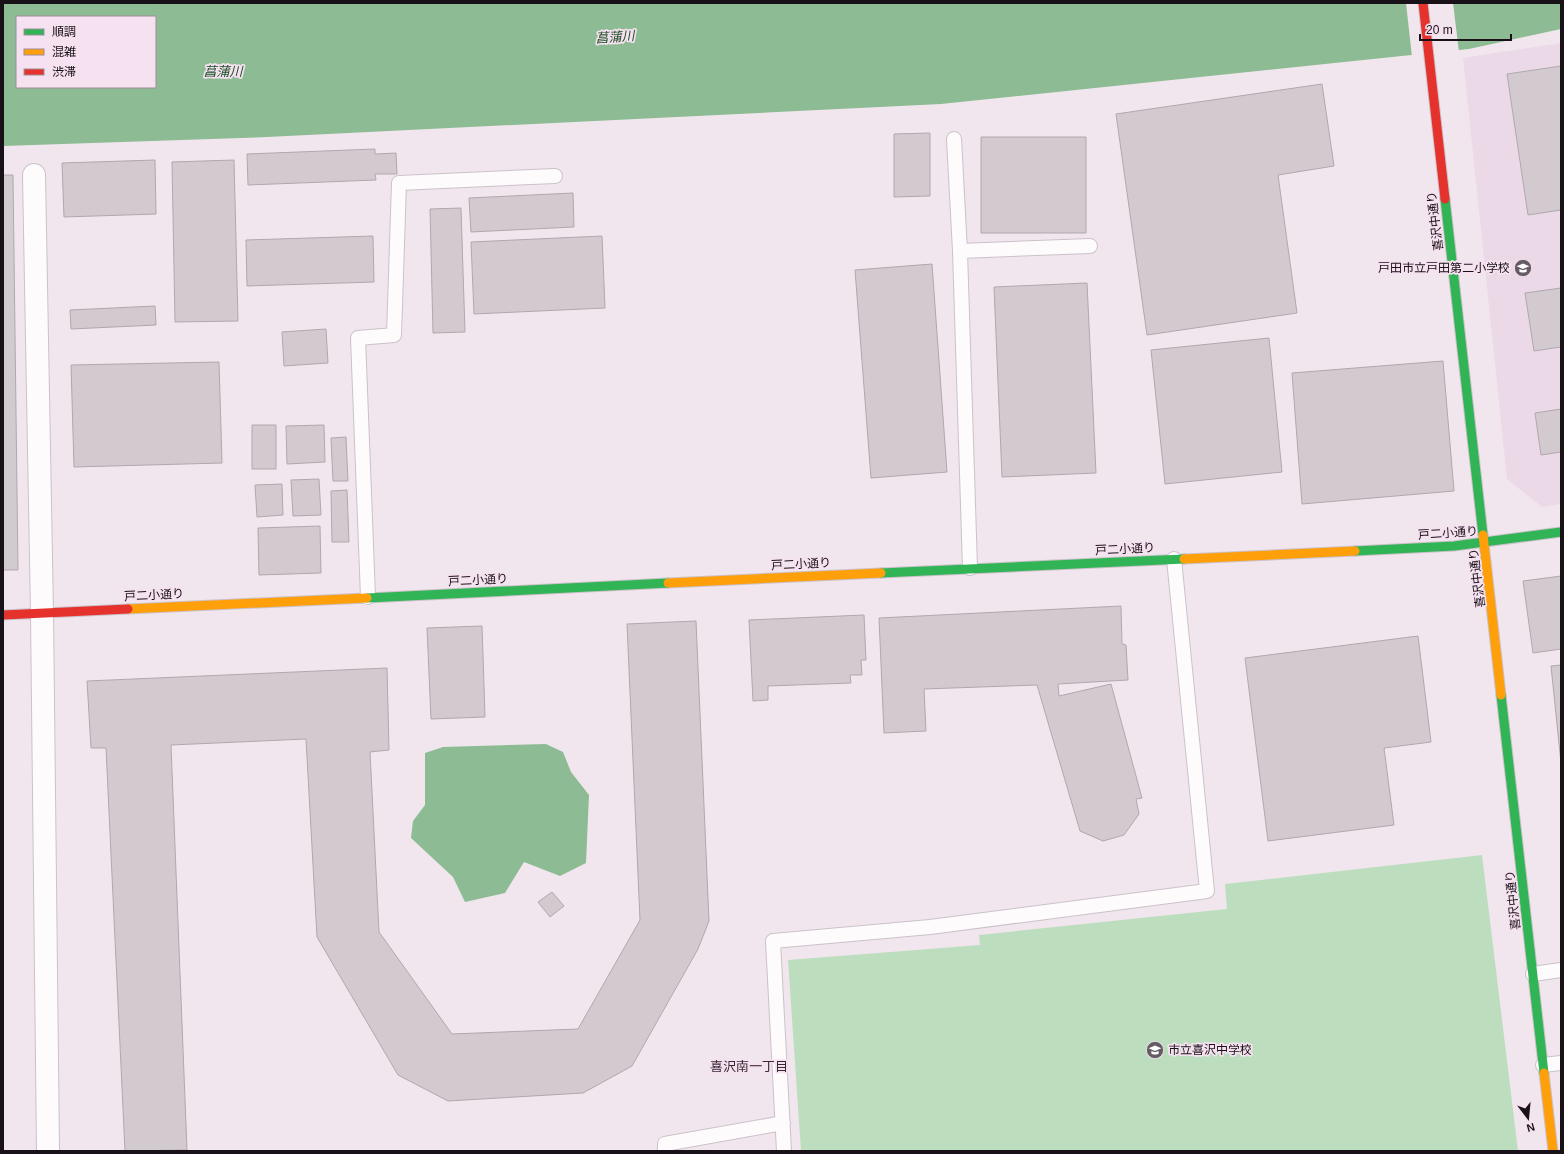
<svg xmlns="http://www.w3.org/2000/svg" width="1564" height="1154" font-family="Helvetica,'Noto Sans JP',sans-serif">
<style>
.built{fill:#ecd9e7}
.green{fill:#bcdebf}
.water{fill:#8dbb93;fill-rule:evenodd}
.pier{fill:#f1e6ee}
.building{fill:#d3cad0;stroke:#b0a8ae}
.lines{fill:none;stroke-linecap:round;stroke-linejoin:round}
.lane-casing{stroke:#cbc2c9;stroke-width:16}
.street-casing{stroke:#cbc2c9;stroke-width:24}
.fast-casing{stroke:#cbc2c9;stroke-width:11}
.slow-casing{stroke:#cbc2c9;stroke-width:11}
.jam-casing{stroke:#cbc2c9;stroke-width:11}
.lane{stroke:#fdfbfc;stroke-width:14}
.street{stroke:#fdfbfc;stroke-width:22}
.fast{stroke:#30b455;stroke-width:9}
.slow{stroke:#ff9f0a;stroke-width:9}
.jam{stroke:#e5322d;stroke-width:9}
.labels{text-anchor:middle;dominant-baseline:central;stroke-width:3.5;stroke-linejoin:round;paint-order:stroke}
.street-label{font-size:12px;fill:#181117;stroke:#f6e1f0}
.poi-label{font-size:12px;fill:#181117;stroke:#f6e1f0;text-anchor:end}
.water-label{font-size:13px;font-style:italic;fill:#1a4d24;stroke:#f6e1f0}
.neighbourhood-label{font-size:13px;fill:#382834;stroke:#f6e1f0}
</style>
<rect width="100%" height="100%" fill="#f1e6ee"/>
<path class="built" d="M 1561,43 L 1561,504 L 1542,507 L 1507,479 L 1463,58 Z"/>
<path class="green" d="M 1482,855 L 1518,1151 L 801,1151 L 788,960 L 980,945 L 979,935 L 1227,909 L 1225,884 Z"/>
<path class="water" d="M 3,3 L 1561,3 L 1561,29 L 1469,49 L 941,104 L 267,137 L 3,146 ZM 17,17 L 155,17 L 155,87 L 17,87 Z
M 546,744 L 563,752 L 571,772 L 589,795 L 586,863 L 560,876 L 524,862 L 505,893 L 465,902 L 453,877 L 411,838 L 413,821 L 425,805 L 425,753 L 443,747 Z"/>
<path class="pier" d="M 1406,3 L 1453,3 L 1459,52 L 1412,57 Z"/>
<path class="building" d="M 1561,66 L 1561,210 L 1528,215 L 1507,74 Z
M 1322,84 L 1334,166 L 1278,175 L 1297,313 L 1147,335 L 1116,114 Z
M 930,133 L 930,196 L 894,197 L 894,134 Z
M 981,137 L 1086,137 L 1086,233 L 981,233 Z
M 375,149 L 375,154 L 396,153 L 397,174 L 375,174 L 376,180 L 248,185 L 247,154 Z
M 155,160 L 156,214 L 64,217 L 62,163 Z
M 234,160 L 238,321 L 175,322 L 172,162 Z
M 3,175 L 13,175 L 18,570 L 3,570 Z
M 573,193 L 574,227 L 471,232 L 469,198 Z
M 461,208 L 465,332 L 433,333 L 430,209 Z
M 373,236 L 374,282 L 247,286 L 246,240 Z
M 602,236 L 605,308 L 474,314 L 471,242 Z
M 932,264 L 947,472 L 871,478 L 855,270 Z
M 1087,283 L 1096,473 L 1002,477 L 994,287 Z
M 1561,288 L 1561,347 L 1534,351 L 1525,293 Z
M 155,306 L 156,325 L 71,329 L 70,310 Z
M 326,329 L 328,363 L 284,366 L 282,332 Z
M 1269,338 L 1282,472 L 1165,484 L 1151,350 Z
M 1443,361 L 1454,491 L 1302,504 L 1292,373 Z
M 219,362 L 222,463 L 74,467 L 71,365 Z
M 1561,409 L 1561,452 L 1541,455 L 1535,413 Z
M 252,425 L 276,425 L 276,469 L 252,469 Z
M 324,425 L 325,462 L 287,464 L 286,426 Z
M 346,437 L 348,481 L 333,481 L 331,438 Z
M 319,479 L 321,515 L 293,516 L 291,480 Z
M 282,484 L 283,515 L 257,517 L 255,485 Z
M 347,490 L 349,542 L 332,542 L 331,491 Z
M 320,526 L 321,573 L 259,575 L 258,528 Z
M 1561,576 L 1561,649 L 1533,653 L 1523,581 Z
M 1121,606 L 1122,644 L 1126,645 L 1128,680 L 1058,684 L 1059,696 L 1111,684 L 1142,798 L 1136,799 L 1139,814 L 1124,835 L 1103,841 L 1080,831 L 1037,685 L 924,689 L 926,731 L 884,733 L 879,618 Z
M 864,615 L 866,660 L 861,660 L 862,675 L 850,675 L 851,683 L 768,686 L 768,700 L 753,701 L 749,620 Z
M 696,621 L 709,921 L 698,949 L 632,1066 L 583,1093 L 448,1101 L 398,1075 L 317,937 L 306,739 L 171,745 L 187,1150 L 125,1151 L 106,748 L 91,748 L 87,681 L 387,668 L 389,750 L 370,752 L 379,932 L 452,1034 L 578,1029 L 640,920 L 627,624 Z
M 482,626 L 485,717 L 431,719 L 427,628 Z
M 1418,636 L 1431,742 L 1384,748 L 1394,825 L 1268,841 L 1245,658 Z
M 1561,665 L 1561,763 L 1551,666 Z
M 552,892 L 564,906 L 550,917 L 538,902 Z"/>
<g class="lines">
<defs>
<path id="lane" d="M 954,139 L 960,251 L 970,568
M 960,251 L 1090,246
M 368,597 L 358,338 L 394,335 L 399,183 L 555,176
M 1533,974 L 1561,970
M 1543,1065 L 1561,1063
M 665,1151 L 665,1144 L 783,1123
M 784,1151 L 773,941 L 930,927 L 1207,891 L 1174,559"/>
<path id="street" d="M 34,175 L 42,613 L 48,1151"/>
<path id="fast" d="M 1445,199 L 1483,535
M 1355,551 L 1454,546 L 1561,532
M 881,573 L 1184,559
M 367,598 L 668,583
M 1501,695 L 1544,1073"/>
<path id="slow" d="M 1483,535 L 1501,695
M 1184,559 L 1355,551
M 668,583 L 881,573
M 128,609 L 367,598
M 1544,1073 L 1553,1151"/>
<path id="jam" d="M 1423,3 L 1445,199
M 3,615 L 128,609"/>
</defs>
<use href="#lane" class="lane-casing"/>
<use href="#street" class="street-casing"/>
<use href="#fast" class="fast-casing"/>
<use href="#slow" class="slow-casing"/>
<use href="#jam" class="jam-casing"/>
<use href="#lane" class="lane"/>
<use href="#street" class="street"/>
<use href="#fast" class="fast"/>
<use href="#slow" class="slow"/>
<use href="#jam" class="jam"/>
</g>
<defs>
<symbol id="school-disc" viewBox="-11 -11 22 22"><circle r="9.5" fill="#645c62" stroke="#f6e1f0"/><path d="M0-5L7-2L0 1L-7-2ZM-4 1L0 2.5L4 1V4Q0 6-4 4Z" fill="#fff"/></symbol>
</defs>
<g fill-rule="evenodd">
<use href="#school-disc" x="1513" y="258" width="20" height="20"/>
<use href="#school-disc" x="1145" y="1040" width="20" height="20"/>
</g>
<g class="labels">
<g class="street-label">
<text transform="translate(1435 221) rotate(-97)">喜沢中通り</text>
<text transform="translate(1448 533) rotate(-4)">戸二小通り</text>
<text transform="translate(1125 549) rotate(-3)">戸二小通り</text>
<text transform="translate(801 564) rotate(-3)">戸二小通り</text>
<text transform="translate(1477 578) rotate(-97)">喜沢中通り</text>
<text transform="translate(478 580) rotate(-3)">戸二小通り</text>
<text transform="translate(154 595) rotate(-3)">戸二小通り</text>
<text transform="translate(1513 900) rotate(-96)">喜沢中通り</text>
</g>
<g class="poi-label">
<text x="1510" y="268">戸田市立戸田第二小学校</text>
<text x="1168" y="1050" text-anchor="start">市立喜沢中学校</text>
</g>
<g class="water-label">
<text transform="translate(615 37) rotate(-4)">菖蒲川</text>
<text x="223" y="71">菖蒲川</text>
</g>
<g class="neighbourhood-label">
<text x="749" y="1066">喜沢南一丁目</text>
</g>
</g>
<rect width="1564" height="1154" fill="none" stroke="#181117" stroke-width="8"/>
<rect x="16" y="16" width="140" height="72" fill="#f6e1f0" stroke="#9d8e99"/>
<rect x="24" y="29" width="20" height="6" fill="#30b455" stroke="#9d8e99"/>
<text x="52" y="36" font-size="12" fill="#181117">順調</text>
<rect x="24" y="49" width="20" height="6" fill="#ff9f0a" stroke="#9d8e99"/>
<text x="52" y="56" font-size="12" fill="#181117">混雑</text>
<rect x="24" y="69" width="20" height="6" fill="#e5322d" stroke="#9d8e99"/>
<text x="52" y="76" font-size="12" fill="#181117">渋滞</text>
<g transform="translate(1528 1118) rotate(164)" stroke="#f6e1f0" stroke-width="3" paint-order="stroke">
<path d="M0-3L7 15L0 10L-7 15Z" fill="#181117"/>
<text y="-6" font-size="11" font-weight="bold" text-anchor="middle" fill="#181117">N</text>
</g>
<path d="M1420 34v6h91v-6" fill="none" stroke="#181117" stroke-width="2"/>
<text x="1426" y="34" font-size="12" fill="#181117" stroke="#f6e1f0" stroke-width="3" paint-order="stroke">20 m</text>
</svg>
